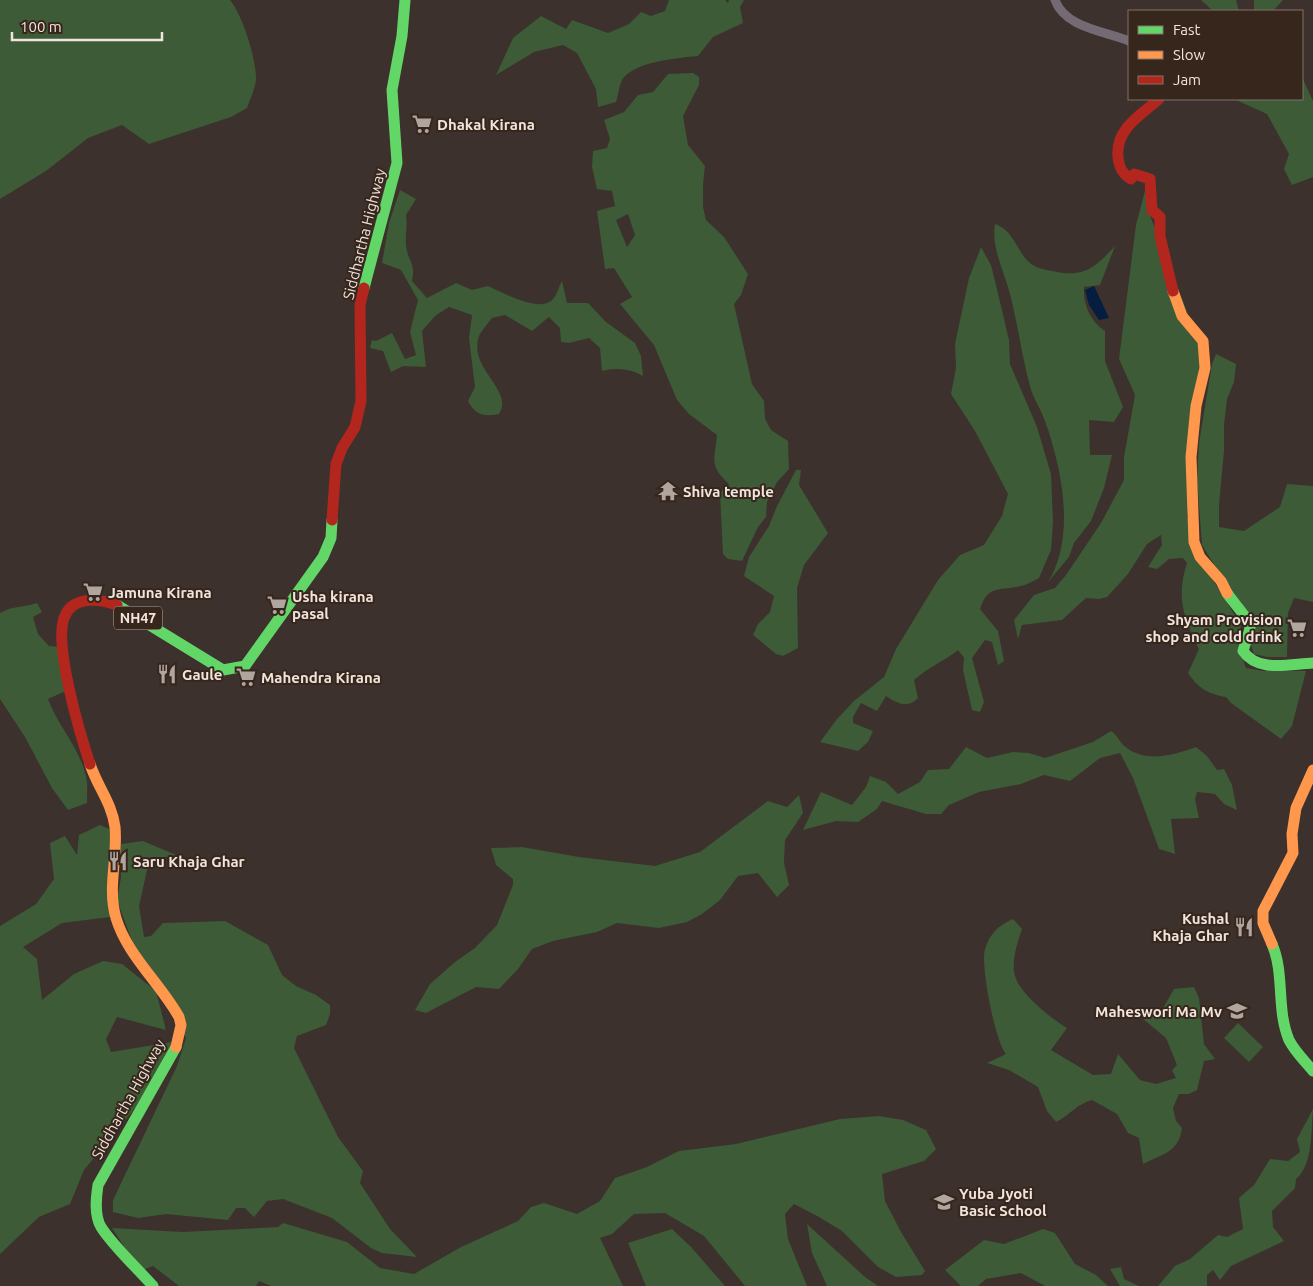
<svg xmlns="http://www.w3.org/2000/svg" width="1313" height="1286" font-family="Ubuntu,sans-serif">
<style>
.green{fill:#3c5b36;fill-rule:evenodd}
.water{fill:#051d3e}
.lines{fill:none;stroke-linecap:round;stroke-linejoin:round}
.street{stroke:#736a73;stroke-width:9}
.fast{stroke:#63d668;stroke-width:11}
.slow{stroke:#ff974d;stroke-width:11}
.jam{stroke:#b3261e;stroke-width:11}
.labels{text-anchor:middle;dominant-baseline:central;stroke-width:4;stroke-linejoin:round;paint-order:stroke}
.shield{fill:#37261c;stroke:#b8aba3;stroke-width:1}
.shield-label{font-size:14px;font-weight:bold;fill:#f0e4dd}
.poi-label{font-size:15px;font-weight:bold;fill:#f0e4dd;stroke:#37261c;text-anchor:start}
.street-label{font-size:15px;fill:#f0e4dd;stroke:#37261c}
</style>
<rect width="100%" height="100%" fill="#3c312c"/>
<path class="green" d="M 0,0 L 230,0 C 242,14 256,58 256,78 C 256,87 250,99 247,108 L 231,117 L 149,144 L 122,125 L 88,138 L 46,171 L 0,199 Z
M 669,0 L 725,0 L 728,3 L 729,0 L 744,0 L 740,7 L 743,23 L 713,37 L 698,56 C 679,58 634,61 622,80 C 619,86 618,96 616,102 L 598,107 L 596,89 L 577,53 L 563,45 L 534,52 L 496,75 L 513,38 L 541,16 L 566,29 L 572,20 L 608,33 L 629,24 L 641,12 L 651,16 L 665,11 Z
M 1201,0 L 1236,0 L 1239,11 L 1213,11 Z
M 1254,0 L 1283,0 L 1273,11 L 1254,11 Z
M 693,73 L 699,77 L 699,85 L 683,116 L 688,145 L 705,166 L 703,185 L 703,207 L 706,220 L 724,237 L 748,274 L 741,295 L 734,304 L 752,384 L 764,401 L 765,419 L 771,430 L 788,441 L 789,469 L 777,482 L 767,502 L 766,517 L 758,527 L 742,561 L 728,559 L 723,554 L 720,493 L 729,484 C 708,465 715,459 717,435 L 689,414 L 677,400 L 654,345 L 620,304 L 632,297 L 614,268 L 605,269 L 597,211 L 615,206 L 612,191 L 597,189 L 592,167 L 593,151 L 607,148 L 610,139 L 604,120 L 624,112 L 638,95 L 653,92 L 668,74 ZM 628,214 L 635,235 L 627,247 L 616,220 Z
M 1302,77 L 1313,101 L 1313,177 L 1292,185 L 1284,169 L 1289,154 L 1267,114 L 1234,99 L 1302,99 Z
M 1147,183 L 1148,210 L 1197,338 L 1201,359 L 1187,517 L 1211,577 L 1241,625 L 1238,646 L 1246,668 L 1264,671 L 1306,671 L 1292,726 L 1281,739 L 1231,703 L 1226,697 C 1208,694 1198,688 1188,673 L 1199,649 C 1183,617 1176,597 1187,563 L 1183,558 L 1169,559 L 1157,569 L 1148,567 L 1162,545 L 1161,535 L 1147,544 L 1128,574 L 1107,597 L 1099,599 L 1086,598 L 1062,620 L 1022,625 L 1018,639 L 1014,620 L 1034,595 L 1055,588 L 1066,575 L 1101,523 L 1124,480 L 1124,457 L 1135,395 L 1119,359 L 1136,225 Z
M 400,190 L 416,199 L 406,215 C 408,227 404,240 407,251 C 411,265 415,265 412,281 L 427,298 L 456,283 L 472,290 L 488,286 C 502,292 540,314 553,299 C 557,295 559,286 562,281 L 567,303 L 588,303 L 606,322 L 635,343 L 641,356 L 643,376 C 632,369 615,367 602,371 L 600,348 L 589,338 L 569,343 L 561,342 L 560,328 L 549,317 L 532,331 L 505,315 L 492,318 C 488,323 483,329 480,334 C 465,367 515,389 499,414 C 484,417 475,415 468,401 L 475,387 L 469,338 L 472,315 L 449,307 L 435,316 L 422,331 L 426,367 L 403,366 L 391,372 L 383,351 L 370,348 L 372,340 L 376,341 L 392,333 L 405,359 L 416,355 L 410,332 L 418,300 L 401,270 L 382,263 L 389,223 Z
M 995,224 C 1014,230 1016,251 1030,263 C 1036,268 1045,270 1052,271 C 1083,278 1094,269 1115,246 L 1100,285 L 1084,287 C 1083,305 1090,321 1105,331 L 1105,361 L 1123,407 L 1114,422 L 1089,420 L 1090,455 L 1112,455 L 1104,488 L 1091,521 L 1074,543 L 1069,557 L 1048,582 C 1076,537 1062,469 1045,421 C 1041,410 1035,401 1031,390 C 1022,358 1018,325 1010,294 C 1004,271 991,248 995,224 Z
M 981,247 L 991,265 L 996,285 L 1009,340 L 1010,364 L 1037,427 L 1051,474 L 1053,522 L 1051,550 L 1039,578 C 1033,581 1027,585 1021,586 C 1000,591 988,584 980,609 L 998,631 L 1004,661 L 998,665 L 992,642 L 985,640 L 972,658 L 984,702 L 980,712 L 972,710 L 963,670 L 964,658 L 958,650 C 943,662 930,666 914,680 L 918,698 C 908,709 896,703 886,696 L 877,711 L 861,703 L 853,717 L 853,723 L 873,731 L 868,742 L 858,751 L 820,742 L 837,719 L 854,701 L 884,677 L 896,649 L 938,580 L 960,555 L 984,545 L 1002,516 L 1008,494 L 975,431 L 951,394 L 956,368 L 955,344 L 969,278 Z
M 1216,354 L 1236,364 L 1234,382 L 1227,399 L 1224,425 L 1224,451 L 1219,505 L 1219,527 L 1244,531 L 1280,507 L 1287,484 L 1313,486 L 1313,602 L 1294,598 L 1288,613 L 1287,657 L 1267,657 L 1254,654 L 1236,600 L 1202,545 L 1197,479 L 1199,443 L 1212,364 Z
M 796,470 L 801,470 L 799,485 L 828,533 L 804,565 L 797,588 L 798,648 L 783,656 L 776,654 L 753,635 L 758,624 L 770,612 L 774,596 L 744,576 L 749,557 L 769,526 L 777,506 Z
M 37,603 L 42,612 L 33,617 L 38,634 L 49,646 L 61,647 L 68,690 L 48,699 C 58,726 79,747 86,776 C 88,784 87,794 87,803 L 68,810 L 52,788 L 25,737 L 0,699 L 0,613 C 14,605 23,608 37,603 Z
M 1111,731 C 1118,735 1120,744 1127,748 C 1147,763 1174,755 1196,747 L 1207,756 L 1217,770 L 1224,769 L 1232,785 L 1237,810 L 1224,804 L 1215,794 L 1197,792 L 1195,799 L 1199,818 L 1171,819 L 1175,854 L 1159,849 L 1133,778 L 1120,753 L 1100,758 L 1070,781 L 1044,775 L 1021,784 L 979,792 L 949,805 L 941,814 L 926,814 L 882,801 L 877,809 L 858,822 L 836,821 L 803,830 L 821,792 L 852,805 L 866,787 L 870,776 L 886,782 L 898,794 L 920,782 L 928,770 L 949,769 L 966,747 L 987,758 L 1013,752 L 1029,753 L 1045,758 L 1093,742 Z
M 799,795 L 803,813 L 785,840 L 784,863 L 789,885 L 777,897 L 758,873 L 738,876 L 720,900 L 702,914 L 687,922 L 659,928 L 617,923 L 597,932 L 553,941 L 532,949 L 518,969 L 499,989 L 476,987 L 426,1013 L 415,1010 L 430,984 L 455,962 L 475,948 L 497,925 L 513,885 L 513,879 L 496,865 L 491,848 L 522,847 L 579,857 L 655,866 L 700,852 L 768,801 L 787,807 Z
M 100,825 L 112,830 L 110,917 L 62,923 L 23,947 L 37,959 L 42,1000 L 74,974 L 103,961 L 122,964 L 156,991 L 166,1030 L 117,1017 L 106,1039 L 111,1052 L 172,1042 L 136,1107 L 84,1170 L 70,1204 L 39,1217 L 0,1254 L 0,926 L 36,904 L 54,879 L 50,843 L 65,836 L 77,855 L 79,835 Z
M 143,841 L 181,857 L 150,857 L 139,906 L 144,937 L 151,936 L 163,923 L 225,921 L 268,945 L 282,975 L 296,986 L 316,995 L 330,1005 L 330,1014 L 326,1025 L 297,1036 L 294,1048 L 338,1137 L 363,1171 L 360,1183 L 390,1229 L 417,1257 L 382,1253 L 371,1248 L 332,1218 L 283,1199 L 267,1201 L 254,1217 L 245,1208 L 236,1208 L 228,1220 L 166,1214 L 138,1218 L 113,1212 L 113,1200 L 177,1066 L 186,1038 L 132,941 L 117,900 L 121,877 L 121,844 Z
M 1013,919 L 1022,929 C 1017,944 1010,964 1016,979 C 1023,996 1052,1019 1067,1028 L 1051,1050 L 1093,1075 L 1111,1074 L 1118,1054 L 1140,1080 L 1156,1084 L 1176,1078 L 1172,1070 L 1177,1065 L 1166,1038 L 1130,1008 L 1158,1017 L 1174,989 L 1194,987 L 1199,998 L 1204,1044 L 1215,1059 L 1204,1061 L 1197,1090 L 1189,1094 L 1179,1094 L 1173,1108 L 1176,1121 L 1182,1128 C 1179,1152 1163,1154 1143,1164 L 1139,1138 L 1128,1133 L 1117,1114 L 1092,1100 C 1077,1104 1070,1115 1056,1122 L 1047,1111 L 1038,1087 L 1009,1070 L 987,1063 L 1006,1054 C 995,1042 980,964 985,949 C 991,932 998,926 1013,919 Z
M 1238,1023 L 1263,1047 L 1249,1062 L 1224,1038 Z
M 1313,1109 C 1311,1132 1313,1165 1296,1179 L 1295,1188 L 1272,1211 L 1273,1227 L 1284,1241 L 1231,1266 L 1220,1280 L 1213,1270 L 1207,1275 L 1207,1286 L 1158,1286 L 1175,1266 L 1190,1259 L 1218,1235 L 1227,1237 L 1243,1229 L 1239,1198 L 1254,1185 L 1270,1159 L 1288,1161 L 1300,1152 L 1297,1139 Z
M 879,1116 L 903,1120 L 926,1130 L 936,1149 L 924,1161 L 882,1174 L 885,1201 L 901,1232 L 925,1271 L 922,1275 L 896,1277 L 878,1267 L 842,1231 L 819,1217 L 794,1204 L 785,1214 L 788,1239 L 807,1286 L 745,1286 L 704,1236 L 665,1213 L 634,1214 L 612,1234 L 600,1238 L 623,1286 L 271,1286 L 259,1281 L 256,1286 L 179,1286 L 153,1266 L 140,1271 L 112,1228 L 182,1232 L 278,1227 L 283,1223 L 347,1242 L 380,1268 L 414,1274 L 461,1247 L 518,1221 L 531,1207 L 544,1203 L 577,1214 L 600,1201 L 615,1178 L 647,1167 L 679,1151 L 736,1144 L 840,1119 Z
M 807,1224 L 865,1277 L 878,1286 L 827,1286 L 812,1253 Z
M 672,1229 L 691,1247 L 725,1286 L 646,1286 L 628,1243 Z
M 1043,1229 L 1055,1233 L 1075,1264 L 1096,1275 L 1108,1286 L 1045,1286 L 1021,1273 L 986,1279 L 978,1286 L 961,1286 L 945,1270 L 984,1240 L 1004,1244 Z
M 1121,1267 L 1124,1279 L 1139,1286 L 1120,1286 L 1110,1269 Z"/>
<path class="water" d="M 1094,286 L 1109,318 L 1099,320 L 1089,305 L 1085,290 Z"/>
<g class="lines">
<path class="street" d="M 1055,0 C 1065,28 1105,31 1129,41"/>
<path class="fast" d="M 364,288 L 397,163 L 392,90 L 402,36 L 405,0
M 1227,593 C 1232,601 1250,620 1250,627 C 1249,635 1245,643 1243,651 C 1258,673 1289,664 1313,663
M 117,605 L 223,670 L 245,666 L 323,557 L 331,538 L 332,520
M 1272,944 C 1285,974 1276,1009 1289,1040 C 1295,1052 1305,1061 1313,1071
M 153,1286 C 138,1269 113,1246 101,1227 C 94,1215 96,1198 98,1185 L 176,1047"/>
<path class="slow" d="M 1173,291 L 1182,316 L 1203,341 L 1205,368 L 1196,406 L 1191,457 L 1194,542 L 1200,557 L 1221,581 L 1227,593
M 90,764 C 97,786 112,803 115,827 C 118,857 107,888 116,918 C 127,955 160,983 179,1017 L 181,1025 L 176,1047
M 1272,944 L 1263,923 L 1263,911 L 1293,853 L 1292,834 L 1296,808 L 1313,770"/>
<path class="jam" d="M 1159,99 C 1141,115 1115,129 1118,157 C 1119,167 1122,174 1131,179 L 1134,174 L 1150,179 L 1152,210 L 1160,217 L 1160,236 L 1173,291
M 332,520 L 336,464 L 342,448 L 355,427 L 361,401 L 360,305 L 364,288
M 90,764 C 80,734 54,646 64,618 C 72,595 99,599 117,605"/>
</g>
<defs>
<symbol id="supermarket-bare" viewBox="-9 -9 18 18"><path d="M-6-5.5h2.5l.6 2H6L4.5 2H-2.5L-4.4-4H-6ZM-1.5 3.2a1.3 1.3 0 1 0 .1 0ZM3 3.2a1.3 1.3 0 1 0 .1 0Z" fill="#b1a59f" stroke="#37261c" stroke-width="2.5" paint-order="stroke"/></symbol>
<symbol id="temple-bare" viewBox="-9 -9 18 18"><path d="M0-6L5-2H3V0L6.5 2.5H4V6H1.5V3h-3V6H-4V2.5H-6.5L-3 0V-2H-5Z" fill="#b1a59f" stroke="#37261c" stroke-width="2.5" paint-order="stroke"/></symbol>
<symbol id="restaurant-bare" viewBox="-9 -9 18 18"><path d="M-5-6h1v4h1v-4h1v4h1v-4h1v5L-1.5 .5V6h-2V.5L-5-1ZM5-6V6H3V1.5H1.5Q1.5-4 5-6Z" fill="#b1a59f" stroke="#37261c" stroke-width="2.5" paint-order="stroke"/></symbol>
<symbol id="school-bare" viewBox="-9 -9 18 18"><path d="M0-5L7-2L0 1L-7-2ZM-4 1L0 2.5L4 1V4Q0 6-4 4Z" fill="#b1a59f" stroke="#37261c" stroke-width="2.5" paint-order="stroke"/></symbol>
</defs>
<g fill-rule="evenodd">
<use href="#supermarket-bare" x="408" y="110" width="28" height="28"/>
<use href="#temple-bare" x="654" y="477" width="28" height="28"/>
<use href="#supermarket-bare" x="79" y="578" width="28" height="28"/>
<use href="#supermarket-bare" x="263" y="591" width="28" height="28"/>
<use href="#supermarket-bare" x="1283" y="614" width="28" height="28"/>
<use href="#restaurant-bare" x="153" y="660" width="28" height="28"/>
<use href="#supermarket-bare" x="232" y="663" width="28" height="28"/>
<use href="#restaurant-bare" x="104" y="847" width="28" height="28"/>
<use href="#restaurant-bare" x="1230" y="913" width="28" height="28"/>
<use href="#school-bare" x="1223" y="997" width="28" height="28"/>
<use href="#school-bare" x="930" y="1188" width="28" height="28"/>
</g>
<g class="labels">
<rect class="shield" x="114" y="606.5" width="48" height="23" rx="4"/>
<g class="shield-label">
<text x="138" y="618">NH47</text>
</g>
<g class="poi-label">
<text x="437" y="124">Dhakal Kirana</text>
<text x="683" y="491">Shiva temple</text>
<text x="108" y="592">Jamuna Kirana</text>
<text x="292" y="596">Usha kirana<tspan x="292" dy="17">pasal</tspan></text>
<text x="1282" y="619" text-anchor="end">Shyam Provision<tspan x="1282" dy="17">shop and cold drink</tspan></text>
<text x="182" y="674">Gaule</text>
<text x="261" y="677">Mahendra Kirana</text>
<text x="133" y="861">Saru Khaja Ghar</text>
<text x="1229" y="918" text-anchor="end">Kushal<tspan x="1229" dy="17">Khaja Ghar</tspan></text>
<text x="1222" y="1011" text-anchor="end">Maheswori Ma Mv</text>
<text x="959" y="1193">Yuba Jyoti<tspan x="959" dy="17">Basic School</tspan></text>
</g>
<g class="street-label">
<text transform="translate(364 234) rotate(-76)">Siddhartha Highway</text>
<text transform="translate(128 1099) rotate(-61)">Siddhartha Highway</text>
</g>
</g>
<rect x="1128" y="10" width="175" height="90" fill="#37261c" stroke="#817269"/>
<rect x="1138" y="26" width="25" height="8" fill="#63d668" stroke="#817269"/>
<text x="1173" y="35" font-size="15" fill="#f0e4dd">Fast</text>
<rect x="1138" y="51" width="25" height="8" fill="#ff974d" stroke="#817269"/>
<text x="1173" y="60" font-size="15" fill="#f0e4dd">Slow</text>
<rect x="1138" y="76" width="25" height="8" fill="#b3261e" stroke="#817269"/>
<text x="1173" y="85" font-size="15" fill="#f0e4dd">Jam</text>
<path d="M12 32v8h150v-8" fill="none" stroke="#f0e4dd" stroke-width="2.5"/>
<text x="20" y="32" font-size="15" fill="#f0e4dd" stroke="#37261c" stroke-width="4" paint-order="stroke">100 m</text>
</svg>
